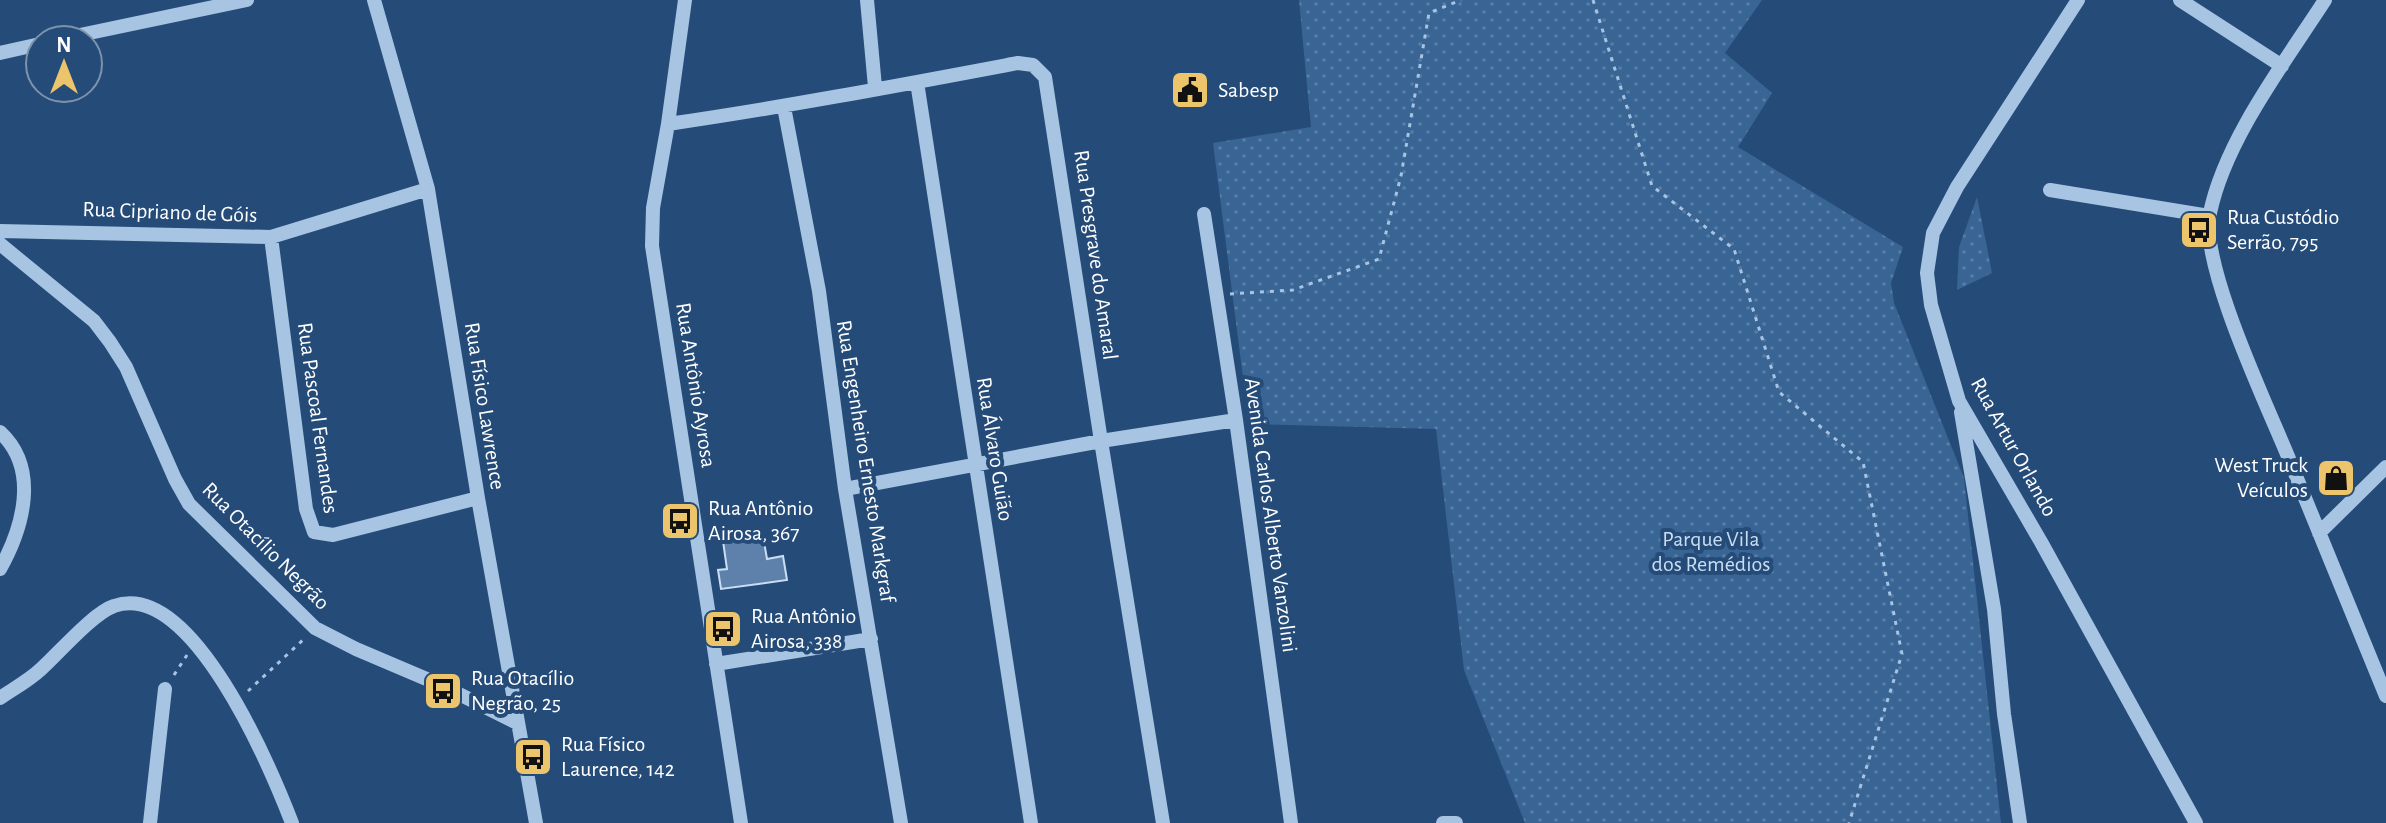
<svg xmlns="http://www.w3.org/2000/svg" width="2386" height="823" font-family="'Alegreya Sans',sans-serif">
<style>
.park{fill:url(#park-dots)}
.building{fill:#5d81aa;stroke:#c9ddf3;stroke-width:2}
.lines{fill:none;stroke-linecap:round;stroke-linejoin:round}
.path{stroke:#a7c4e3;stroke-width:3;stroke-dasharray:4 6;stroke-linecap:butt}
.minor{stroke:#a7c4e3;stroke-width:14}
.labels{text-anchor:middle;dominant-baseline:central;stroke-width:8;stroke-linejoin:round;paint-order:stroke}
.poi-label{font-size:22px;fill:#fff;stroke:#254b78;text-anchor:start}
.street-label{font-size:22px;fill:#fff;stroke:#254b78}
.park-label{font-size:22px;fill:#c9ddf3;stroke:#254b78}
</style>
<defs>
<pattern id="park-dots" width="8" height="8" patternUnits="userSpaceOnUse" patternTransform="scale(2)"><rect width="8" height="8" fill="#396595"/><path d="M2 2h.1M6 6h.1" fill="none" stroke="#577ca5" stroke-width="1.8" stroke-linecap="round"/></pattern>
</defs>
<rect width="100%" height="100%" fill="#254b78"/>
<path class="park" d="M 1299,0 L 1762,0 L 1725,53 L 1772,93 L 1738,147 L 1903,247 L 1891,283 L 1894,303 L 1964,478 L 2001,823 L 1525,823 L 1464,670 L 1436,429 L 1249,424 L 1213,143 L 1311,127 Z
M 1977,197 L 1992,273 L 1957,290 L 1959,247 Z"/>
<path class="building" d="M 763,536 L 767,559 L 783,556 L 787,580 L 721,589 L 718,570 L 727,569 L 723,541 Z"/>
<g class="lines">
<path class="path" d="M 1593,0 L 1652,186 L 1734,249 L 1779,392 L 1863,462 L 1902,654 L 1849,823
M 1230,294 L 1293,290 L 1379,259 L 1401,176 L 1429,13 L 1461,0
M 174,675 L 187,655
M 248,691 L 304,639"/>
<path class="minor" d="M 374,0 L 428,189 L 478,498 L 536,823
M 685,0 L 668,124 L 653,208 L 652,246 L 741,823
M 867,0 L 875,87
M 2078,0 L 1957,187 L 1933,233 L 1927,273 L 1931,305 L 1959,401 L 2041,542 L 2196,823
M 2180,0 L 2282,66
M 2325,0 C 2285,62 2225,140 2210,213 C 2199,262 2266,403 2287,454 C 2320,535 2353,615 2386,696
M 56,40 L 247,0
M 0,53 L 40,44
M 917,82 L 1031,823
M 784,107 L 819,291 L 845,489 L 901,823
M 668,124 C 785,107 901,85 1018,63 L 1033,65 L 1045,77 L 1101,441 L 1163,823
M 2050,190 L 2209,216
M 1204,214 L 1236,420 L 1291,823
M 0,231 L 271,237 L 428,189
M 271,237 L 306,509 L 314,532 L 333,535 L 478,498
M 0,244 L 94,321 L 110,342 L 126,367 L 175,479 L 189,504 L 315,628 L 356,649 L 443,686 L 517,723
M 1961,412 L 1994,609 L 2004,714 L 2020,823
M 0,432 C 40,469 23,528 0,569
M 845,489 L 1101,441 L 1236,420
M 2319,533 L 2386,467
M 716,664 L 871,639
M 0,698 C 13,689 28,681 40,670 C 58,654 93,613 114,606 C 192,578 271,769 292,823
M 150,823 L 165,689
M 1443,823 L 1456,823"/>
</g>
<defs>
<symbol id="civic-square" viewBox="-11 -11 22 22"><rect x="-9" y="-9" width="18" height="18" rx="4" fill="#ecc46b" stroke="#254b78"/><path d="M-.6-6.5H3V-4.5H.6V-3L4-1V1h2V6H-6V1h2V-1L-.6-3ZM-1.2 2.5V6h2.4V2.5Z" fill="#111"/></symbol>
<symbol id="bus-square" viewBox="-11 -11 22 22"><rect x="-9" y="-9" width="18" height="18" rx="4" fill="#ecc46b" stroke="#254b78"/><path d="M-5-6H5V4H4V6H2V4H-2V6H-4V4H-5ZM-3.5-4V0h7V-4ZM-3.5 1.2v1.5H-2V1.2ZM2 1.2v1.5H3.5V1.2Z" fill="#111"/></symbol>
<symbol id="shop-square" viewBox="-11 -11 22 22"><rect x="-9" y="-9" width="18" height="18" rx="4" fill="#ecc46b" stroke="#254b78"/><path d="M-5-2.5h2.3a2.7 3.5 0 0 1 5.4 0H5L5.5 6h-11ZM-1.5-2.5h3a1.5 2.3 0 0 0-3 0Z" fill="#111"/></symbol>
</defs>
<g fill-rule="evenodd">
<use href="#civic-square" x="1168" y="68" width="44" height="44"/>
<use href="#bus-square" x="2177" y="208" width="44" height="44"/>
<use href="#shop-square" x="2314" y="456" width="44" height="44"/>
<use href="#bus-square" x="658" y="499" width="44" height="44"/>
<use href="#bus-square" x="701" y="607" width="44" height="44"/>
<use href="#bus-square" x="421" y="669" width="44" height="44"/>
<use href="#bus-square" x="511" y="735" width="44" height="44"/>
</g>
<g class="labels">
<g class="poi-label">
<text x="1218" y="90">Sabesp</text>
<text x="2227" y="217">Rua Custódio<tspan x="2227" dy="25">Serrão, 795</tspan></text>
<text x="2308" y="465" text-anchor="end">West Truck<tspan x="2308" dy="25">Veículos</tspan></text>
<text x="708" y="508">Rua Antônio<tspan x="708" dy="25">Airosa, 367</tspan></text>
<text x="751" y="616">Rua Antônio<tspan x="751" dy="25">Airosa, 338</tspan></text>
<text x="471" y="678">Rua Otacílio<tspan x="471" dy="25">Negrão, 25</tspan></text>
<text x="561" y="744">Rua Físico<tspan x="561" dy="25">Laurence, 142</tspan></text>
</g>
<g class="street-label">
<text transform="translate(170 212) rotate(2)">Rua Cipriano de Góis</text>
<text transform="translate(1096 255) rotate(82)">Rua Presgrave do Amaral</text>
<text transform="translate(696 385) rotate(81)">Rua Antônio Ayrosa</text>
<text transform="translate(485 406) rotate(81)">Rua Físico Lawrence</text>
<text transform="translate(318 418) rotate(82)">Rua Pascoal Fernandes</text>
<text transform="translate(2014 447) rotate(61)">Rua Artur Orlando</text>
<text transform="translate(995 449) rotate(81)">Rua Álvaro Guião</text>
<text transform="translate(866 461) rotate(81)">Rua Engenheiro Ernesto Markgraf</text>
<text transform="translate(1271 515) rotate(82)">Avenida Carlos Alberto Vanzolini</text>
<text transform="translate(266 546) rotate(45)">Rua Otacílio Negrão</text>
</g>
<g class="park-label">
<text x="1711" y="539">Parque Vila<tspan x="1711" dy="25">dos Remédios</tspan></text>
</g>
</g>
<g transform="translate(64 64)"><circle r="38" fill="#254b78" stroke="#7c93ae" stroke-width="2"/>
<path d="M0-6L14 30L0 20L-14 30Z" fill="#ecc46b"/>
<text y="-12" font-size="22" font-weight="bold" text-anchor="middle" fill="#ffffff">N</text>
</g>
</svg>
